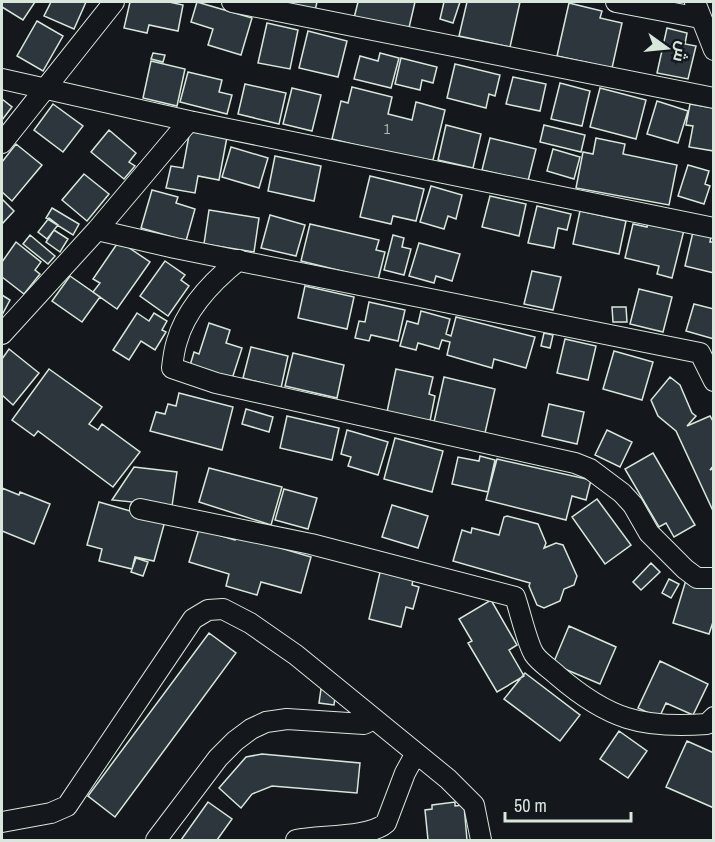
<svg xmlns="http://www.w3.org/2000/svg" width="715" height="842" font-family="'Archivo Narrow',Cairo,sans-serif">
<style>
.building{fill:#2c363c;stroke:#d8e6dc;stroke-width:1.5}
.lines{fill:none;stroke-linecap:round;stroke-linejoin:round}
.minor-casing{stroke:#d8e6dc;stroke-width:22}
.minor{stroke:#14181c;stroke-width:20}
.labels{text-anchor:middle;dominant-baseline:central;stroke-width:4.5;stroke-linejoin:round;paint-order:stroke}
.number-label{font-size:14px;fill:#adbab4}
</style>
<rect width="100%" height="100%" fill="#14181c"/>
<path class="building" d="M 2,2 L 35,2 L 23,20 L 2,7 Z
M 51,2 L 86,2 L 74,29 L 44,16 Z
M 130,2 L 169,2 L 183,5 L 178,31 L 149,25 L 147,33 L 124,28 Z
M 197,2 L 252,18 L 241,55 L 208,45 L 213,29 L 191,22 Z
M 266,2 L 317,2 L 315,11 Z
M 358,2 L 415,2 L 408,32 L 354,18 Z
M 444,2 L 460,2 L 453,23 L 440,19 Z
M 467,2 L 520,2 L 510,47 L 459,36 Z
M 569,3 L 602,11 L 600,18 L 622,23 L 612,68 L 557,56 Z
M 37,21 L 63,36 L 43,71 L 17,56 Z
M 267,23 L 298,30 L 290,69 L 258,63 Z
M 667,28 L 687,33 L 685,44 L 696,46 L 688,79 L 657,73 Z
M 308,31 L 347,41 L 338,77 L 299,68 Z
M 153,53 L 165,55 L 163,62 L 151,59 Z
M 380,53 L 399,58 L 391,88 L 354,79 L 360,56 L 378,61 Z
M 401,58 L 437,67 L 433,83 L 422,80 L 420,90 L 395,84 Z
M 151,61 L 185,69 L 177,106 L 143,98 Z
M 455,64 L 500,75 L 495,96 L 489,94 L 486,108 L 447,98 Z
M 188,72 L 222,80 L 219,92 L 232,95 L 227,114 L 180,102 Z
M 513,77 L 546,84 L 540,111 L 506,104 Z
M 560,83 L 590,91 L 582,126 L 551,119 Z
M 245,84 L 286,93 L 279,124 L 238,114 Z
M 352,87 L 392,97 L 388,114 L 412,120 L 416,102 L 445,110 L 432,164 L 332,139 L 341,101 L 348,103 Z
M 292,88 L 321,95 L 312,131 L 283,124 Z
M 600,88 L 646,100 L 636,139 L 590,127 Z
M 2,99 L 12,107 L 2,120 Z
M 657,101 L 688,111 L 678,143 L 647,134 Z
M 53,104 L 83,126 L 63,152 L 34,130 Z
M 690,104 L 714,108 L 714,151 L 689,147 L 693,126 L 686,125 Z
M 446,125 L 481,134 L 473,168 L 438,160 Z
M 544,125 L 585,135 L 581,152 L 540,142 Z
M 109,130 L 136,153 L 129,162 L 135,166 L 124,179 L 91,152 Z
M 190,130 L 227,137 L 219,180 L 198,176 L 195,193 L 166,188 L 171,166 L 183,168 Z
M 490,138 L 536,149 L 528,181 L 482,170 Z
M 596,138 L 625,144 L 623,154 L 677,165 L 669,205 L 576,188 L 583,152 L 593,154 Z
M 16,144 L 42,165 L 12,201 L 2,192 L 2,162 Z
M 231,147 L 268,158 L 259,188 L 222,177 Z
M 553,149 L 580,157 L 574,179 L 547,171 Z
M 275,156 L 321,166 L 314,201 L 268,191 Z
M 688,165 L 709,171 L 705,184 L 710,186 L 704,204 L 678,196 Z
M 84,174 L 109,194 L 87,221 L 62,200 Z
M 370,176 L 424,189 L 416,221 L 393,216 L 391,224 L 360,217 Z
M 431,186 L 462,195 L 456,219 L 448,216 L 444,229 L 420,222 Z
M 152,190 L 178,197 L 176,203 L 195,209 L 186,241 L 141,228 Z
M 490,196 L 526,204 L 519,236 L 482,227 Z
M 2,199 L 14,211 L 2,224 Z
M 537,206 L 571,214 L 567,230 L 558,228 L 554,248 L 528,243 Z
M 52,208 L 79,224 L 73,235 L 46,218 Z
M 209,210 L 259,218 L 254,252 L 204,244 Z
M 580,211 L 626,221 L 619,254 L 573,244 Z
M 270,215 L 305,225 L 296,256 L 261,248 Z
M 49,218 L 58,225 L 47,239 L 38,232 Z
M 648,222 L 684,230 L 672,278 L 657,274 L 659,266 L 625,258 L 633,224 L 647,227 Z
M 310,224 L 379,240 L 376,250 L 385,252 L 378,280 L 301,261 Z
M 54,230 L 68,239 L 60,252 L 46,242 Z
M 693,232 L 711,236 L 710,242 L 714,242 L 714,273 L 685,266 Z
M 30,235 L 55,256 L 48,264 L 23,244 Z
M 393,235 L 404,238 L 402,247 L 411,249 L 404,275 L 384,270 Z
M 119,241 L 150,262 L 117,309 L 93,292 L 100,283 L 93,279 Z
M 16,242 L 41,262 L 35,270 L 40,274 L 24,294 L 2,277 L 2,262 Z
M 419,243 L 460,254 L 452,281 L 436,276 L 434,283 L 409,276 Z
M 165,261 L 185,275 L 181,280 L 189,286 L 168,316 L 140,296 Z
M 532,271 L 561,277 L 553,310 L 524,304 Z
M 70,276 L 100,297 L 82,322 L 52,301 Z
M 305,286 L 354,297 L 347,329 L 298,318 Z
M 639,289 L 672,297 L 663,332 L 630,324 Z
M 2,295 L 10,300 L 2,315 Z
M 369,302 L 405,310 L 398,341 L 371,335 L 369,341 L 355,338 L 359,321 L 365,322 Z
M 694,304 L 714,309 L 714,339 L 686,331 Z
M 612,307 L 626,307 L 627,322 L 613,322 Z
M 421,311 L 450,319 L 446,334 L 451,336 L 456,317 L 535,337 L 526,368 L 494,359 L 492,368 L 447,355 L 450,342 L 442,340 L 439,349 L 418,343 L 416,350 L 400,346 L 407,321 L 418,324 Z
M 137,313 L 149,321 L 154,313 L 167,321 L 162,330 L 166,332 L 155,350 L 141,341 L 129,360 L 113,350 Z
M 209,323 L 230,330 L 226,343 L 242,348 L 231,382 L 189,369 L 194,352 L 199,354 Z
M 544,333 L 553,335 L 550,348 L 541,346 Z
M 565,339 L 596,346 L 588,380 L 557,373 Z
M 251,347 L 288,356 L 281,388 L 243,378 Z
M 9,349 L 39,373 L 13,405 L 2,395 L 2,359 Z
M 614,351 L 653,362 L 642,400 L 603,389 Z
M 293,353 L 344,365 L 337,398 L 285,386 Z
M 49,369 L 102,407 L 89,424 L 98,430 L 102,424 L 140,452 L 113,487 L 38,431 L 34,436 L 12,420 Z
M 396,369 L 433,377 L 429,394 L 435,396 L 430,421 L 387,412 Z
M 444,377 L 495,389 L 485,433 L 434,422 Z
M 670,377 L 680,385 L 692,413 L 696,416 L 687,426 L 710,416 L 714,423 L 714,465 L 710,470 L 714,468 L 714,513 L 676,431 L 658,416 L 651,400 Z
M 179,393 L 233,407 L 222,450 L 150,431 L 156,412 L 165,414 L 168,404 L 176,406 Z
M 549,404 L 584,412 L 577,444 L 542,436 Z
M 246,409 L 273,417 L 269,432 L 242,424 Z
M 287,416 L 339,428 L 332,460 L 280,448 Z
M 347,430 L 388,442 L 378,475 L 348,466 L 351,457 L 341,454 Z
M 607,430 L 632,442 L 620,467 L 595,455 Z
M 395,438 L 443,451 L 432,492 L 384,479 Z
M 653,453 L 695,525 L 674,537 L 666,523 L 659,527 L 625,469 Z
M 480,456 L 495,460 L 488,492 L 452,484 L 458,457 L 479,461 Z
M 497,459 L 591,480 L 586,500 L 572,496 L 566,520 L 486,500 Z
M 134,467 L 177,472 L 172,506 L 112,500 Z
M 209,468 L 282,487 L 271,525 L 199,502 Z
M 2,488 L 19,495 L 20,492 L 50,504 L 34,544 L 2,531 Z
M 284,489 L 317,498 L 308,529 L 275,520 Z
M 597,499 L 631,545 L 605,564 L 572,517 Z
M 99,502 L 165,521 L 154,561 L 135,557 L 132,569 L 99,561 L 102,549 L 87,545 Z
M 392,505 L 428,516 L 418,548 L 382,537 Z
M 507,516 L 538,524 L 546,543 L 544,548 L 556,543 L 563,545 L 577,576 L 574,585 L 564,589 L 560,601 L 544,608 L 537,605 L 529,586 L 530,583 L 453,561 L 462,530 L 471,533 L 472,528 L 499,535 L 504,517 Z
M 199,529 L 235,540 L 236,535 L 311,557 L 301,593 L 261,582 L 257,595 L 226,586 L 229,574 L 189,562 Z
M 136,558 L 148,562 L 143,576 L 131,572 Z
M 651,563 L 660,572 L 641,590 L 633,582 Z
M 381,568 L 414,576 L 412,585 L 419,587 L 413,609 L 406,607 L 401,627 L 369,619 Z
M 669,579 L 679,584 L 671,598 L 662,593 Z
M 686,580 L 714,589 L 714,619 L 709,634 L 673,623 Z
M 491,600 L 517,645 L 509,650 L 524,676 L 497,692 L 468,643 L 472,641 L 459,619 Z
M 569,626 L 616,647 L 600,684 L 553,664 Z
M 209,633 L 236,653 L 115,817 L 88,796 Z
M 660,661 L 708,684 L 693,715 L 666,703 L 659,718 L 638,708 Z
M 525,673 L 580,715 L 560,741 L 504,699 Z
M 321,689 L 336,690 L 334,705 L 319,703 Z
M 619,731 L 647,751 L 628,778 L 600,759 Z
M 687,741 L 714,753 L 714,808 L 666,787 Z
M 262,754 L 360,763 L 357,793 L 272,786 L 252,794 L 241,808 L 219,788 L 246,757 Z
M 208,802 L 232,819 L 217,840 L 181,840 Z
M 455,802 L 455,806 L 464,805 L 467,840 L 428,840 L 425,810 L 432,809 L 432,805 Z"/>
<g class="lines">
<defs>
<path id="minor" d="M 232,2 L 714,98
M 616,2 L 700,18
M 695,2 L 714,50
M 2,79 L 189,121 L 714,228
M 2,143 L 114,2
M 97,230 L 175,248 L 700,353 L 714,381
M 239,260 C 214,280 186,309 177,341 C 174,350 173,359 172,368 L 216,383 L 575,463 L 590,469 L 622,493 L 633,505 L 649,533 L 685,569 L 697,578 L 714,578
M 2,334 L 97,230 L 189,121
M 140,509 L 311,544 L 515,597 C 520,611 527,643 534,654 C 539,662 551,669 558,676 C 608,719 642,729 707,724 L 714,717
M 2,822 L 51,813 L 67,806 L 193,619 L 208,610 L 223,609 L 250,623 L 296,655 L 448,779 L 474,805 L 481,840
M 156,840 L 218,758 L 235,741 L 251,729 L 266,722 L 287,719 L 364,724 L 374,719
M 296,840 C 321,835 369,838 386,823 L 405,773 L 416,753"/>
</defs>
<use href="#minor" class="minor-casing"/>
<use href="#minor" class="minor"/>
</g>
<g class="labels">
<g class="number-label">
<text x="387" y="129">1</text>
</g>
</g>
<rect width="715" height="842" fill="none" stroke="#d8e6dc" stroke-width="6"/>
<g transform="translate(667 48) rotate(105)" stroke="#14181c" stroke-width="4.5" paint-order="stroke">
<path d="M0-4.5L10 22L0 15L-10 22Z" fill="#d8e6dc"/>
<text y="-9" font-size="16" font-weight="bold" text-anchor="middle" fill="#d8e6dc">ش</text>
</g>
<path d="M505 812v9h126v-9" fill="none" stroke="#d8e6dc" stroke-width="3"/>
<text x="514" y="812" font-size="18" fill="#d8e6dc" stroke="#14181c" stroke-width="4.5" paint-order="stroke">50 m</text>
</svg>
